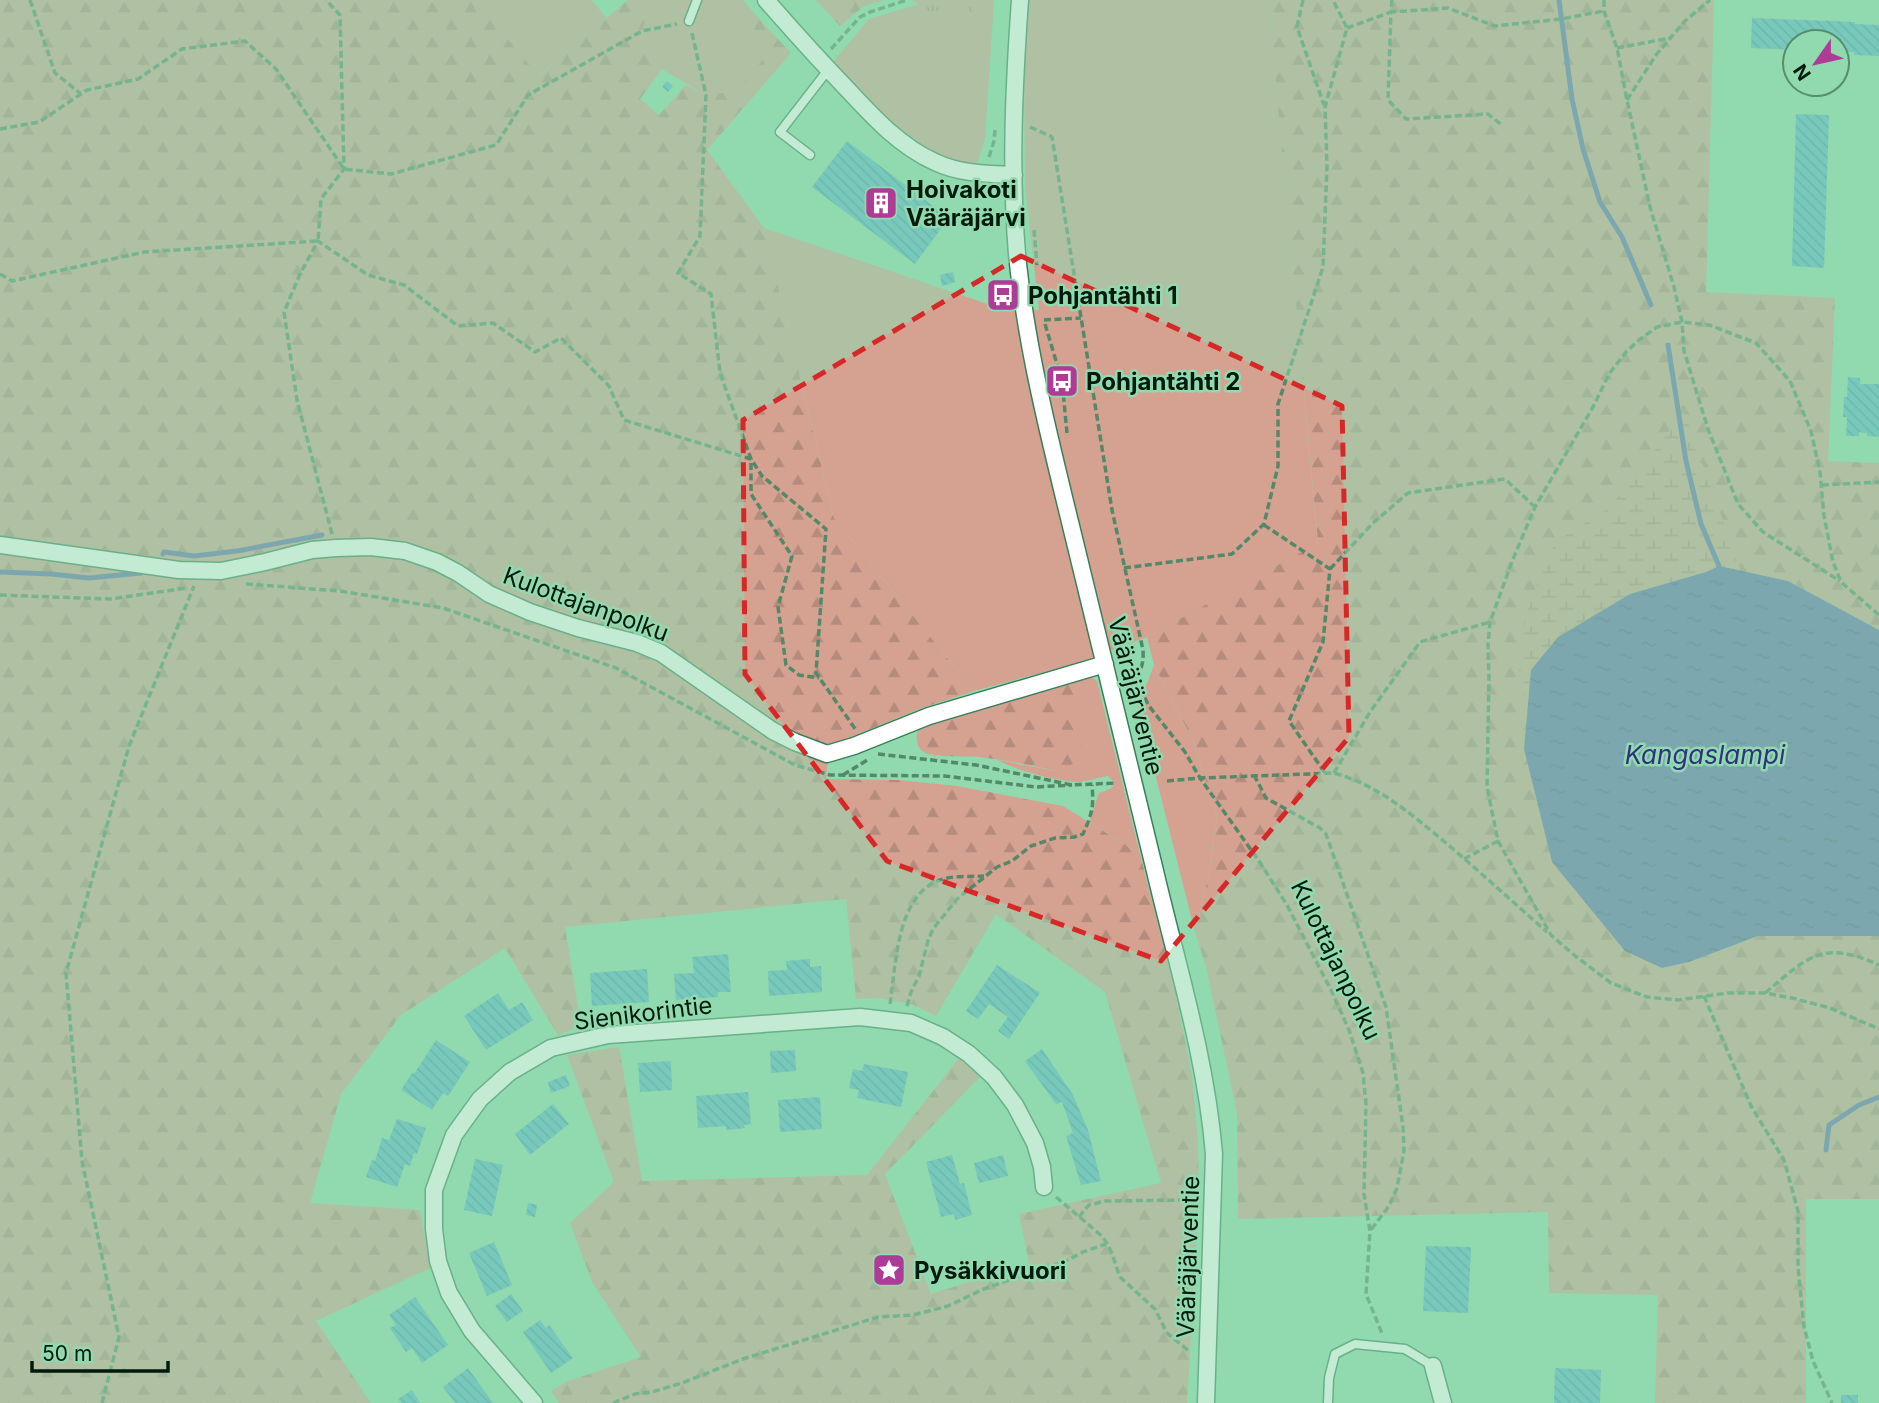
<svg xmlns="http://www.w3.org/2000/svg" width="1879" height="1403" font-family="Inter,sans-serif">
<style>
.grass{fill:#d5a292}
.forest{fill:url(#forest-firs)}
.wetland{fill:url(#wetland-marsh)}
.park{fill:url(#park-tufts)}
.water{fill:url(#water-ripples)}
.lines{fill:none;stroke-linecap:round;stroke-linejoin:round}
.stream{stroke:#656caf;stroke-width:5}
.building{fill:url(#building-back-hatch)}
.lane-casing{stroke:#387f59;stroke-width:11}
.street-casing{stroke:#387f59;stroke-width:19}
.path{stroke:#538869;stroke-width:3.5;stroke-dasharray:7 3.5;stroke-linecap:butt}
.lane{stroke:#fff;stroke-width:8}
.street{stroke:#fff;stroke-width:16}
.marked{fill:none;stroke:#d62828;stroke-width:5;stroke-dasharray:14 9;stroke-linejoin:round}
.labels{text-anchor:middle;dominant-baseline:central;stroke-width:5;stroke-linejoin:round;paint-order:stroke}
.poi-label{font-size:24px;font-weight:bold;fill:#001a0b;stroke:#91d9ae;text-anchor:start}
.street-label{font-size:24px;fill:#001a0b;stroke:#91d9ae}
.water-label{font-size:26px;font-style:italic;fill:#313182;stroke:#91d9ae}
</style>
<defs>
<pattern id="forest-firs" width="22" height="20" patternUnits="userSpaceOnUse" patternTransform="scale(1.75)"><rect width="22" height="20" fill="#d5a292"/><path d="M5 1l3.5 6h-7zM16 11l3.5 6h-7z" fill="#b58b7d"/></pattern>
<pattern id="wetland-marsh" width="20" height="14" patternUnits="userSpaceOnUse" patternTransform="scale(1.75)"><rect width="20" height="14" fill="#d5a292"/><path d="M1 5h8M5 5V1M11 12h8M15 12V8" fill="none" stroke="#b58b7d"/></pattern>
<pattern id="park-tufts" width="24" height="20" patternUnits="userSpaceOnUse" patternTransform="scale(1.75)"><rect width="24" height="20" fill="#d5a292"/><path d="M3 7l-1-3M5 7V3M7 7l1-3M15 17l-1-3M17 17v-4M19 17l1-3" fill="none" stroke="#b58b7d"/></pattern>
<pattern id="water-ripples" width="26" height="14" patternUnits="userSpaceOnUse" patternTransform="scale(1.75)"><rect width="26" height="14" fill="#656caf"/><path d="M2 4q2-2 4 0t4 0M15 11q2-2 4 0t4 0" fill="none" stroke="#51588d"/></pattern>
<pattern id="building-back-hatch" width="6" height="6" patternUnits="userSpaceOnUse" patternTransform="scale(1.75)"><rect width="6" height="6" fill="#59b6ce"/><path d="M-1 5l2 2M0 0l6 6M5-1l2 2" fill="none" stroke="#4793a5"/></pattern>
</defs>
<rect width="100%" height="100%" fill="#91d9ae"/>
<path class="grass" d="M 475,0 L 592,0 L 607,19 L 538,76 Z
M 651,0 L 743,0 L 760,20 L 753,27 L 769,52 L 737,92 L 706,95 L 662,69 L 642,31 Z
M 972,0 L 994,0 L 985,139 L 977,164 C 922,161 868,100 832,63 L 869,19 L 919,4 L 930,11 L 972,13 Z
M 1029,0 L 1268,0 L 1318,544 L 1147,637 L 1081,662 L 974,691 L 834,518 L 764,228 L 996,307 L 1039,310 L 1025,186 L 1024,49 Z
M 1154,665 L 1193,740 L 1217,816 L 1209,873 L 1195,932 L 1137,702 L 1148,681 Z
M 1091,677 L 1097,681 L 1140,854 L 1089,822 L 1099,793 L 1110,789 L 1113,786 L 1113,781 L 1108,776 C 1099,777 1090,781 1080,782 C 1062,782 1013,770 998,760 L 1056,771 C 1094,766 1082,706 1069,682 Z"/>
<path class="forest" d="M 0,0 L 475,0 L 539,76 L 628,0 L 651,0 L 642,31 L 662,69 L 640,99 L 659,115 L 686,85 L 706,95 L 737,91 L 769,52 L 753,27 L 760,20 L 791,53 L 707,150 L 764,228 L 834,518 L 974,691 L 922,708 L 836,743 L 828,757 L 826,779 L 899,780 L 957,786 L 1063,806 L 1140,854 L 1175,991 L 1192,1075 L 1198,1142 L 1199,1196 L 1187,1403 L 559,1403 L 551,1391 L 568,1381 L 641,1357 L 592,1282 L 570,1223 L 614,1182 L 567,1055 L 619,1047 L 642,1181 L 867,1175 L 959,1058 L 980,1077 L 885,1174 L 931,1294 L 1029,1263 L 1019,1214 L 1161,1183 L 1105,992 L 996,914 L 936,1016 L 914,1005 L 880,998 L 856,999 L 846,899 L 565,927 L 581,1026 L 558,1035 L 505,948 L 401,1015 L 341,1094 L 310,1203 L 420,1210 L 430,1268 L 316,1321 L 371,1403 L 0,1403 Z
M 816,0 L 885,0 L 864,6 L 840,26 Z
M 1268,0 L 1714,0 L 1706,292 L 1835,298 L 1828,461 L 1879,463 L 1879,630 L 1788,581 L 1719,566 L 1630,594 L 1558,637 L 1662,968 L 1689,962 L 1758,936 L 1879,936 L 1879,1199 L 1806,1199 L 1806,1403 L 1655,1403 L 1658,1295 L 1549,1293 L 1548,1212 L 1238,1219 L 1237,1113 L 1206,967 L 1195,932 L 1209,873 L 1217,816 L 1193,740 L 1154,665 L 1147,637 L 1318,543 Z
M 1069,682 C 1083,706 1096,766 1056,771 C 1030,765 1005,760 979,757 C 966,756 934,758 924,752 C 916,748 915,736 919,728 L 984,706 Z"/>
<path class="wetland" d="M 1684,412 L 1741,571 L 1719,566 L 1706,572 L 1630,594 L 1558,637 L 1531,670 L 1528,706 L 1518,667 L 1528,606 L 1555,542 L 1610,507 Z"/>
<path class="park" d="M 912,0 L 972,0 L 972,13 L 929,11 Z"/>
<path class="water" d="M 1719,566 L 1788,581 L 1879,630 L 1879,936 L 1758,936 L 1689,962 L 1662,968 L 1625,951 L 1552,862 L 1524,749 L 1531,670 L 1558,637 L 1630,594 L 1706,572 Z"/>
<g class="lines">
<path class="stream" d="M 1559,0 L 1572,99 L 1583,149 L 1600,202 L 1622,237 L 1651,305
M 1668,345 L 1686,461 L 1701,524 L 1719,566
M 163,554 L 164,552 L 194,556 L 237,551 L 322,535
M 0,572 L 51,574 L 89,578 L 141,573
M 1826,1150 L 1829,1125 L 1859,1105 L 1879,1097"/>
</g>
<path class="building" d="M 1752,18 L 1855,22 L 1855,24 L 1879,25 L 1879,56 L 1854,55 L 1854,52 L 1837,52 L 1837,42 L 1795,42 L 1795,50 L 1751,48 Z
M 667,81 L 673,86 L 668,92 L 662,87 Z
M 1796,114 L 1829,115 L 1824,268 L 1792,266 Z
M 847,141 L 949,218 L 915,264 L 812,187 Z
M 953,272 L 955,282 L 942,286 L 940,275 Z
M 1848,377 L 1860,378 L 1860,384 L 1879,384 L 1879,437 L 1867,436 L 1867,433 L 1859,432 L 1859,436 L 1846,436 L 1847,417 L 1843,417 L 1844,397 L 1847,397 Z
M 728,954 L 731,992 L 718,992 L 718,997 L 676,1000 L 674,974 L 694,973 L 692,957 Z
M 810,959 L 810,967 L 821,966 L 822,992 L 769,996 L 768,971 L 787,970 L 786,961 Z
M 997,965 L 1040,993 L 1009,1039 L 998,1031 L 1008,1017 L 989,1004 L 978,1019 L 966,1011 Z
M 647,969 L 649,1002 L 592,1006 L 590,973 Z
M 498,993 L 509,1010 L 522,1002 L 533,1020 L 486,1050 L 464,1016 Z
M 436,1040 L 470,1062 L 448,1096 L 443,1093 L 432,1110 L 401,1090 L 412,1073 L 414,1074 Z
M 1042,1049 L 1073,1095 L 1088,1130 L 1101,1181 L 1081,1185 L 1066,1136 L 1073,1133 L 1062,1102 L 1056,1104 L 1025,1061 Z
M 795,1050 L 796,1071 L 771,1073 L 770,1051 Z
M 671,1061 L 672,1090 L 640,1092 L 638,1063 Z
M 864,1064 L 908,1072 L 901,1107 L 857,1098 L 859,1090 L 849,1088 L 853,1069 L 862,1071 Z
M 566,1075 L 570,1086 L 551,1093 L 548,1082 Z
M 748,1092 L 751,1124 L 744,1125 L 745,1128 L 726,1130 L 726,1126 L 698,1128 L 696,1096 Z
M 820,1097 L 822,1129 L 780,1132 L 778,1100 Z
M 553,1104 L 569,1124 L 530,1155 L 515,1134 Z
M 397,1119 L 426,1128 L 417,1154 L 414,1153 L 410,1166 L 405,1164 L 397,1187 L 366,1177 L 372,1160 L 375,1161 L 382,1138 L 389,1140 Z
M 952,1155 L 960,1184 L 964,1183 L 972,1215 L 955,1220 L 954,1214 L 941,1217 L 926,1162 Z
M 1003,1155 L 1008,1176 L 979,1183 L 974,1163 Z
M 475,1159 L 503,1165 L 492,1216 L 464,1210 Z
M 528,1203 L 537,1205 L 535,1217 L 526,1215 Z
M 494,1242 L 512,1285 L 487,1296 L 469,1253 Z
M 1426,1246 L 1471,1247 L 1468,1313 L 1423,1311 Z
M 511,1294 L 523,1311 L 507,1322 L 495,1306 Z
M 415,1297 L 448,1345 L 422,1363 L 412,1348 L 406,1352 L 390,1328 L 396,1325 L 389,1315 Z
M 540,1320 L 546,1328 L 549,1325 L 573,1358 L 551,1373 L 523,1332 Z
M 468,1368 L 493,1403 L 455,1403 L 443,1387 Z
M 1555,1368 L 1601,1370 L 1600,1403 L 1554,1403 Z
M 412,1390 L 420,1403 L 401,1403 L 398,1399 Z
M 1841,1395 L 1858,1395 L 1858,1403 L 1841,1403 Z"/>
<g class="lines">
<defs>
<path id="lane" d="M 689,21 L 697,0
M 810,155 L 780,132 L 828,70
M 1328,1403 L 1329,1378 L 1335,1354 L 1355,1344 L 1405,1349 L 1433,1366"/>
<path id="street" d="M 766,0 C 793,31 820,61 849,91 C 874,118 901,147 935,162 C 960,174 988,174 1014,175
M 1020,0 C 1014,84 1010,169 1017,254 C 1026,346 1049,436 1071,526 C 1099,641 1127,756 1155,871 C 1177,965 1206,1057 1214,1154 L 1206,1403
M 0,545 L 179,570 L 221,571 L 265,562 L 312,550 L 336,548 L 371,547 L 405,551 L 437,562 L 458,573 L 489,594 L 530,612 L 578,628 L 637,643 L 661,653 L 773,731 L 795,742 L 827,754 L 854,746 L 929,716 L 1105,664
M 1433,1366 L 1443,1403
M 534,1403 L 472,1331 L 449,1293 L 438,1261 L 434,1229 L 434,1190 L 454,1135 L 480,1099 L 510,1072 L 551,1048 L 608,1035 L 860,1017 L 911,1023 L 943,1037 L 969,1054 L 994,1077 L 1015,1105 L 1035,1143 L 1042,1167 L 1044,1187"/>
</defs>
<use href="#lane" class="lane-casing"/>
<use href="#street" class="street-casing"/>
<path class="path" d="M 30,0 L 55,73 L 81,94
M 1303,0 L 1297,27 L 1324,105
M 1392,0 L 1391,12 L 1448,8 L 1495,26 L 1561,19 L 1604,11
M 1604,0 L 1604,11 L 1617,48 L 1627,100 L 1650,207 L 1674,287 L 1682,322 L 1684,351 L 1708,429 L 1738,504 L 1763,532 L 1840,581
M 1347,28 L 1391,12 L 1388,100 L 1406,119 L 1488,114 L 1503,126
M 692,33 L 706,95 L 700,236 L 678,273 L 711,294 L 720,373 L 751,459 L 762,476 L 826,529 L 816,673 L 856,730
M 1617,48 L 1670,38
M 831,49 L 860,17 L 870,12 L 907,0
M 1627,100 L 1656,55 L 1685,21 L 1710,0
M 1030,127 L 1052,137 L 1112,510 L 1143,650 C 1144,666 1140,678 1124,684
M 0,129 L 39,122 L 87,90 L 138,79 L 182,49 L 245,41 L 276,69 L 344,169 L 391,174 L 496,145 L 528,95 L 642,31 L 677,24
M 989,157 L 994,141 L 995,130
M 1034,230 L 1037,265
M 0,274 L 12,281 L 144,252 L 318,241 L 321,199 L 344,169 L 340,15 L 326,0
M 1044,320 L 1081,318
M 1045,324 L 1062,381 L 1067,433
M 1822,485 L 1879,482
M 1264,525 L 1330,569 L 1323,642 L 1289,721 L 1325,773
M 332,534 L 297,400 L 284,312 L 300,274 L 318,241 L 368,275 L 404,285 L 458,326 L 493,323 L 535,352 L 561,338 L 609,386 L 624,420 L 751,459 L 751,494 L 792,556 L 778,607 L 786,665 L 799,675 L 819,678
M 1124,568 L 1232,554 L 1264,524 L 1278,466 L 1278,404 L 1323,267 L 1327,166 L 1325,107 L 1347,28 L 1333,0
M 1330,569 L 1373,523 L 1408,493 L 1505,479 L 1535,507
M 246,584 L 340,591 L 443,608 L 616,668 L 795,765 L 830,775 L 945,776 L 1036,787 L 1072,785
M 0,595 L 111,599 L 186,588
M 1879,615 L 1841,582 L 1833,562 L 1824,516 L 1820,472 L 1811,431 L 1790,381 L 1756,343 L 1709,325 L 1682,322 L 1657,327 L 1639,340 L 1626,352 L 1609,374 L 1593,407 L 1535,507 L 1513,559 L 1490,622 L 1488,645 L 1489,678 L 1487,787 L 1498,841 L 1551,935 L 1574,955 L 1611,983 L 1647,997 L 1678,1000 L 1728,993 L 1765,993 L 1792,998 L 1830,1008 L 1879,1029
M 1135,679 L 1149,706 L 1185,752 L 1200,778 L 1259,861 L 1287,905 L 1332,992 L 1349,1030 L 1363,1073 L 1366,1104 L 1364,1194 L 1370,1231 L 1366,1294 L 1383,1336
M 878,754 L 976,765 L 1072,785 L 1116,783
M 1334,773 L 1370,712 L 1420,642 L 1490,622
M 843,775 L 869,759
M 1254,775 L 1266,798 L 1320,828 L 1326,834 L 1386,1007 L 1403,1127 L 1404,1151 L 1397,1188 L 1389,1206 L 1370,1231
M 1167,781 L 1200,778 L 1334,773 C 1378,785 1411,814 1446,843 C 1480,872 1513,902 1547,932
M 1464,859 L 1498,841
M 1765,993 C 1808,957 1822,939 1879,965
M 1704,996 L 1751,1106 L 1784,1160 L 1798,1211 L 1798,1267 L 1804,1327 L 1813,1361 L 1832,1403
M 890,1004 C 896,966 896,895 940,880 C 954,875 970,877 984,876
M 907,1006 L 911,992 L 919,976 L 928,941 L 933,929 L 957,899 L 997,867 L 1012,861 L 1031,846 L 1055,838 L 1074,837 L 1083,834 C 1092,814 1094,807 1092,785
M 1056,1197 L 1103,1237 L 1111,1251 L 1120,1277 L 1155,1309 L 1167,1333 L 1190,1352
M 1079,1217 L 1089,1205 L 1105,1201 L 1186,1200 L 1196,1198
M 102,1403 L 119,1337 L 82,1161 L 66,973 L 129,746 L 194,586
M 613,1403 L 635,1394 L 652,1392 L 682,1383 L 743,1359 L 878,1317 L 913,1315 L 948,1306 L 984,1289 L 1031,1272 L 1064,1262 L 1083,1252 L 1106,1244"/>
<use href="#lane" class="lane"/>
<use href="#street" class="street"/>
</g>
<path d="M0 0H1879V1403H0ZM 1021,256 L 1342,406 L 1349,737 L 1161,961 L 887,861 L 745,674 L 743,420 Z" fill="#91d9ae" fill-opacity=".55" fill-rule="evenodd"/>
<path class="marked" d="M 1021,256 L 1342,406 L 1349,737 L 1161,961 L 887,861 L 745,674 L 743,420 Z"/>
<defs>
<symbol id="building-square" viewBox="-11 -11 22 22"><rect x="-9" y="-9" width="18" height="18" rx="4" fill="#ae3b95" stroke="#91d9ae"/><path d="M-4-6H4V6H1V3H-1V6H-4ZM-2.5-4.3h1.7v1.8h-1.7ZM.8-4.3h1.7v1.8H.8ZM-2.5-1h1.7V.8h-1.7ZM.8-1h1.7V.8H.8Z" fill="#fff"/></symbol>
<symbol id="bus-square" viewBox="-11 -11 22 22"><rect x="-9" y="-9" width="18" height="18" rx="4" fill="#ae3b95" stroke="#91d9ae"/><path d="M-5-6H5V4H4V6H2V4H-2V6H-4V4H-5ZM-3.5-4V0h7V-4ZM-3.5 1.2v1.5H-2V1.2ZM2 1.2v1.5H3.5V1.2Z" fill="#fff"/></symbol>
<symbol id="sight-square" viewBox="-11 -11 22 22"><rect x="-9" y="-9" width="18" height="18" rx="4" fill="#ae3b95" stroke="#91d9ae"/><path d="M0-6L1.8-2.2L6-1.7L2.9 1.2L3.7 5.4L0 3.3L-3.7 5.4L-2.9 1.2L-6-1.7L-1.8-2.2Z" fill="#fff"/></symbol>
</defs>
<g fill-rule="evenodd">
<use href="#building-square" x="862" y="184" width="38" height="38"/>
<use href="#bus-square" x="984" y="276" width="38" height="38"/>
<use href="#bus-square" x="1043" y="362" width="38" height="38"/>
<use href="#sight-square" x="870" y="1251" width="38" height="38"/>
</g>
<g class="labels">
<g class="poi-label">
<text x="906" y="189">Hoivakoti<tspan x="906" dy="28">Vääräjärvi</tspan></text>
<text x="1028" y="295">Pohjantähti 1</text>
<text x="1086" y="381">Pohjantähti 2</text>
<text x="914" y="1270">Pysäkkivuori</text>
</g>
<g class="street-label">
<text transform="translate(586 604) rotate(20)">Kulottajanpolku</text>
<text transform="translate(1136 696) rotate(76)">Vääräjärventie</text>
<text transform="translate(1336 960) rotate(64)">Kulottajanpolku</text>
<text transform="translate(643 1013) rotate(-7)">Sienikorintie</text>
<text transform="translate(1188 1257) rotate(-88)">Vääräjärventie</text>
</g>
<g class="water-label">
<text x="1705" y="754">Kangaslampi</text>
</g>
</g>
<g transform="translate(1816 63) rotate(236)"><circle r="33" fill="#91d9ae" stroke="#578d6d" stroke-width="2"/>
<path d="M0-5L12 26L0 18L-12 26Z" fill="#ae3b95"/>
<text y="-10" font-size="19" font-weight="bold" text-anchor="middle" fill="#001a0b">N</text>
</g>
<path d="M32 1361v10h136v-10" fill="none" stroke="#001a0b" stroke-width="3.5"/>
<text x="42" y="1361" font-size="21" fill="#001a0b" stroke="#91d9ae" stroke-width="5" paint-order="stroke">50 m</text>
</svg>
